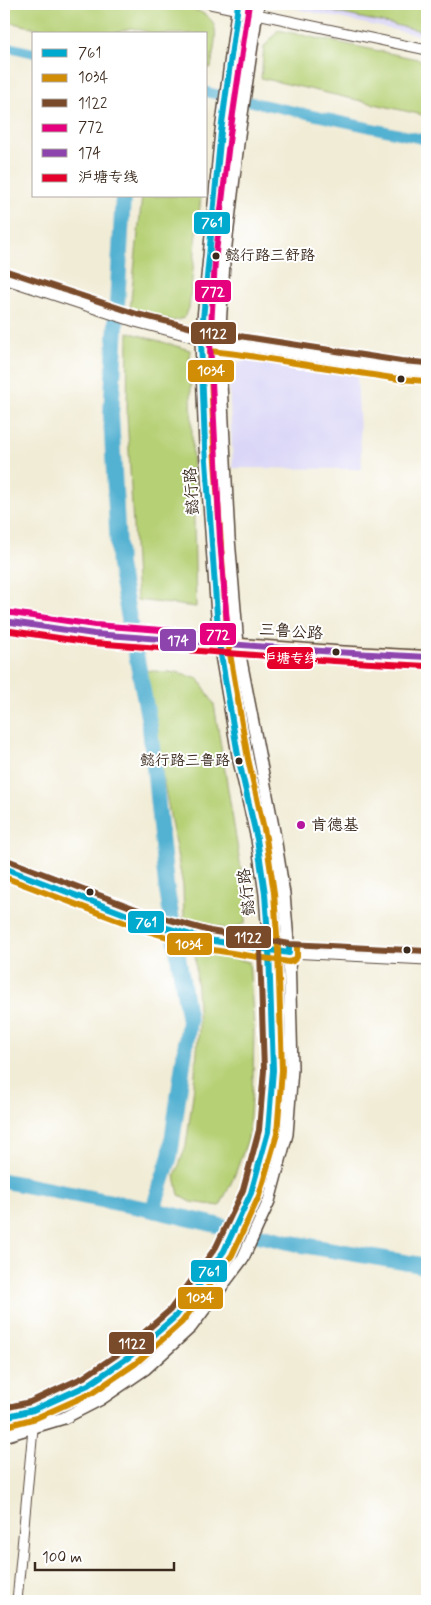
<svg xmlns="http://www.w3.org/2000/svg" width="431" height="1605" font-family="Mynerve,'LXGW WenKai TC',sans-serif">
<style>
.built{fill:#dad6f7}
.green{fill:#b6d075;stroke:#787d4a}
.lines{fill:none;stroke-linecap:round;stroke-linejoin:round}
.canal{stroke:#52b1d1;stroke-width:10}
.river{stroke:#52b1d1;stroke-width:16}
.minor-casing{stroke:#56473a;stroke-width:11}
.tertiary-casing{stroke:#56473a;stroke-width:14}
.secondary-casing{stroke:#56473a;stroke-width:15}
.minor{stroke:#fff;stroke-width:9}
.tertiary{stroke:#fff;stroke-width:11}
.secondary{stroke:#fde5c5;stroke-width:12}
.bus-1-casing{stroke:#fff;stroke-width:10}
.bus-2-casing{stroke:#fff;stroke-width:10}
.bus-3-casing{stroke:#fff;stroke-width:10}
.bus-4-casing{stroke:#fff;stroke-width:10}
.bus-5-casing{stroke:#fff;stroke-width:10}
.bus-6-casing{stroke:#fff;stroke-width:10}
.bus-1{stroke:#00a9ce;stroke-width:6}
.bus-2{stroke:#d18d06;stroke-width:6}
.bus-3{stroke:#7a4b2a;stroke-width:6}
.bus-4{stroke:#e5007d;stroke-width:6}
.bus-5{stroke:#8e44ad;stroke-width:6}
.bus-6{stroke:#e4002b;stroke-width:6}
.bus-dot{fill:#3b2a1e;stroke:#fff;stroke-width:2}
.poi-dot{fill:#b5179e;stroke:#fff;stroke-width:2}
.labels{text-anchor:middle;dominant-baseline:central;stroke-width:4;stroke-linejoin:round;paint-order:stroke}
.bus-label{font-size:15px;fill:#3b2a1e;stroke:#fff;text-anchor:start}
.street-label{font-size:16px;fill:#3b2a1e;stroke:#fff}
.poi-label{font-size:16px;fill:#3b2a1e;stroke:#fff;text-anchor:start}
.line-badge{stroke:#fff;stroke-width:2}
.badge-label{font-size:14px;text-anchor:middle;font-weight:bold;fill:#fff}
</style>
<rect width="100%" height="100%" fill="#fff"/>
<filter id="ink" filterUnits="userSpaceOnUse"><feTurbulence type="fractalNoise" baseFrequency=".02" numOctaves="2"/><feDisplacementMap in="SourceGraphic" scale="10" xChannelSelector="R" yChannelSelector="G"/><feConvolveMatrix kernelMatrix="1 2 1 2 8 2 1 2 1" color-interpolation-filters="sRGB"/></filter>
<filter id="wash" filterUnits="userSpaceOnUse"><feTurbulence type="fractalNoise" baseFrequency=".0096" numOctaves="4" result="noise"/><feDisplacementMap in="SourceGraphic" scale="20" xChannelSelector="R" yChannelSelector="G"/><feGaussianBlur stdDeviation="1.12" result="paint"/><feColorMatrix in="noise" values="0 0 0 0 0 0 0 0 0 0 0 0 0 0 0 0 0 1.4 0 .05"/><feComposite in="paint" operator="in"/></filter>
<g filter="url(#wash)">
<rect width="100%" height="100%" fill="#f1ecd6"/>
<path class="built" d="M 280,4 L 427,4 L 427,37 L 302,10 L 280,5 Z
M 246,357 L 357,375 L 362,469 L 233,468 L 229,380 L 237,365 Z"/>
<path class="green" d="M 4,4 L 174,4 C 187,7 213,12 215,29 C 217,38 212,58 211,68 L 206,67 L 206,34 L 151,34 L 148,32 L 131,28 L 113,34 L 63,34 L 4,21 Z
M 296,4 L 427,4 L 427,32 Z
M 278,30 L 427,61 L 427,116 L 261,78 L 264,47 Z
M 142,196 L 201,196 L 189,308 L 184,318 L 173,321 L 130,309 Z
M 128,332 L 190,350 L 196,607 L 137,600 L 127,414 Z
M 143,670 L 179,673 L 199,679 L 214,704 L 247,905 L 245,923 L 231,930 L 184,918 L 183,886 Z
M 195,949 L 249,962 L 254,1028 L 253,1077 L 248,1139 L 234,1177 L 220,1206 L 191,1202 L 179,1195 L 175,1176 L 186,1146 L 193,1095 L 199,1029 Z"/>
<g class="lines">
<path class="canal" d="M 4,46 L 34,53
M 206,92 L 427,140"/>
<path class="river" d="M 123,196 L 111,415 L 119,566 L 150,727 L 166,885 L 189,1021 L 170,1156 L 153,1210
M 4,1181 L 153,1210 L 297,1244 L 427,1266"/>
</g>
</g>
<g filter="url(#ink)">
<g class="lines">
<defs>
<path id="minor" d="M 210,4 L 427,50
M 4,279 L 135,322 L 219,344 L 238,345 L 400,370 L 427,372
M 4,868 L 146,922 L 208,940 L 289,953 L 427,960
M 17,1601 L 33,1429 L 33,1410"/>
<path id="tertiary" d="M 4,1417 L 33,1410 L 88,1385 L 129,1357 L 176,1316 L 224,1251 L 251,1193 L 268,1132 L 273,1070 L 269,950 L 265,894 L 257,839 L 239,761 L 219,643 L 205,447 L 201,340 L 221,131 L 238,4
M 4,1436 L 64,1418 L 101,1399 L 145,1369 L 191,1327 L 243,1258 L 269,1201 L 287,1134 L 292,1069 L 289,953 L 284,894 L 275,837 L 238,645 L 229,539 L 219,344 L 224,262 L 239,135 L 258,4"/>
<path id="secondary" d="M 4,621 L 94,634 L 335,652 L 427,657"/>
</defs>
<use href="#minor" class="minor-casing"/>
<use href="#tertiary" class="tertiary-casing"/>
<use href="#secondary" class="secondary-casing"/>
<use href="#minor" class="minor"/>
<use href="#tertiary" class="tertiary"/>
<use href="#secondary" class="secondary"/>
<defs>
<path id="bus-1" d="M 4,868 L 146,922 L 208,940 L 289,953 L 289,948
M 4,1417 L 33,1410 L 88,1385 L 129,1357 L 176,1316 L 224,1251 L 251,1193 L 268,1132 L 273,1070 L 269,950 L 265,894 L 257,839 L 239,761 L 219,643 L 205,447 L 201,340 L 221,131 L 238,4"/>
<path id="bus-2" d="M 4,877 L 144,930 L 207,949 L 289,962 L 293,961 L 297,957 L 297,946
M 6,1426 L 36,1418 L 92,1393 L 135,1364 L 182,1322 L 232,1255 L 259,1196 L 277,1134 L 282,1070 L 278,950 L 274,893 L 266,838 L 248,759 L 228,642 L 214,447 L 210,351 L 237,354 L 399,379 L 426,381"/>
<path id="bus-3" d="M 7,271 L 137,314 L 220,335 L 239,336 L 401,361 L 427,363
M 7,860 L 149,914 L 210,931 L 290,944 L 427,951
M 4,1408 L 30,1402 L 84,1377 L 124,1350 L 170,1310 L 216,1247 L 243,1190 L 259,1130 L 264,1070 L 260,950"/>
<path id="bus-4" d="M 5,612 L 95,625 L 228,635 L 220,539 L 210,343 L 215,261 L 230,134 L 249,4"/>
<path id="bus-5" d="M 4,621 L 94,634 L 335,652 L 427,657"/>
<path id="bus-6" d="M 4,630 L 93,643 L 334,661 L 427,666"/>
</defs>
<use href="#bus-1" class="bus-1-casing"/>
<use href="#bus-2" class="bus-2-casing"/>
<use href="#bus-3" class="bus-3-casing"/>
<use href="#bus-4" class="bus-4-casing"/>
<use href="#bus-5" class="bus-5-casing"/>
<use href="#bus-6" class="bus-6-casing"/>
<use href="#bus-1" class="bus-1"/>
<use href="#bus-2" class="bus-2"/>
<use href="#bus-3" class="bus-3"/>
<use href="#bus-4" class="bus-4"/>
<use href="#bus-5" class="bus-5"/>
<use href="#bus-6" class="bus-6"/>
</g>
</g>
<g class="bus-dot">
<circle cx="216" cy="256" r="4.5"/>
<circle cx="401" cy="379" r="4.5"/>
<circle cx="336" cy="652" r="4.5"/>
<circle cx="239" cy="761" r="4.5"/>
<circle cx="90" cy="892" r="4.5"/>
<circle cx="407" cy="950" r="4.5"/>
</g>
<circle class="poi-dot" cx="301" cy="825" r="5"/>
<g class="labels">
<g class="bus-label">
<text x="225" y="256">懿行路三舒路</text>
<text x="230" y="761" text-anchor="end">懿行路三鲁路</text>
</g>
<g class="street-label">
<text transform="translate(192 491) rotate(-94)">懿行路</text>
<text transform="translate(291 632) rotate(4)">三鲁公路</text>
<text transform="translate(247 892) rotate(-97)">懿行路</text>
</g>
<g class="poi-label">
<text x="311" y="825">肯德基</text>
</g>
</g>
<g class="line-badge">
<rect x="193" y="211" width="38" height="24" rx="5" fill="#00a9ce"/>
<rect x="194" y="279" width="38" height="24" rx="5" fill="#e5007d"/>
<rect x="190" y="321" width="47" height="24" rx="5" fill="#7a4b2a"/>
<rect x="187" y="359" width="48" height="24" rx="5" fill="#d18d06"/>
<rect x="199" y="622" width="38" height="24" rx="5" fill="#e5007d"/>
<rect x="159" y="628" width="38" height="24" rx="5" fill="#8e44ad"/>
<rect x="266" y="646" width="48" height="24" rx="5" fill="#e4002b"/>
<rect x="127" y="910" width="38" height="24" rx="5" fill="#00a9ce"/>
<rect x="225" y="925" width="47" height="24" rx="5" fill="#7a4b2a"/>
<rect x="166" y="932" width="47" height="24" rx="5" fill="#d18d06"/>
<rect x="190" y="1259" width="38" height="24" rx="5" fill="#00a9ce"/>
<rect x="177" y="1286" width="47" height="24" rx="5" fill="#d18d06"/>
<rect x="108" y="1331" width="47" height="24" rx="5" fill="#7a4b2a"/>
</g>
<g class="badge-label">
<text x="212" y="227">761</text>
<text x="213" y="296">772</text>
<text x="213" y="338">1122</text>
<text x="211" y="375">1034</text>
<text x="218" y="639">772</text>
<text x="178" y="645">174</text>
<text x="290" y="663">沪塘专线</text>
<text x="146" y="927">761</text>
<text x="248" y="942">1122</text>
<text x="189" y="949">1034</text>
<text x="209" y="1276">761</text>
<text x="200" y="1302">1034</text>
<text x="132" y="1348">1122</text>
</g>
<rect width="431" height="1605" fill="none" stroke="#fff" stroke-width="20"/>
<rect x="32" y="32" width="175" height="165" fill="#ffffff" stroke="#b1aaa5"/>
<rect x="42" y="49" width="25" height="8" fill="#00a9ce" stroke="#b1aaa5"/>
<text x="78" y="58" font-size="15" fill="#3b2a1e">761</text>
<rect x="42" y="74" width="25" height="8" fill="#d18d06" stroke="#b1aaa5"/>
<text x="78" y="82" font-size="15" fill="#3b2a1e">1034</text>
<rect x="42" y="99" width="25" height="8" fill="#7a4b2a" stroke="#b1aaa5"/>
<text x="78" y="108" font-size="15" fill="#3b2a1e">1122</text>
<rect x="42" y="124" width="25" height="8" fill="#e5007d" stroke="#b1aaa5"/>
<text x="78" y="132" font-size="15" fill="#3b2a1e">772</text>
<rect x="42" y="149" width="25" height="8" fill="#8e44ad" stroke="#b1aaa5"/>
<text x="78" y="158" font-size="15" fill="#3b2a1e">174</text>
<rect x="42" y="174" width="25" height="8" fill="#e4002b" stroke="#b1aaa5"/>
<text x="78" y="182" font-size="15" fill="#3b2a1e">沪塘专线</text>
<path d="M35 1562v8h139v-8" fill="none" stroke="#3b2a1e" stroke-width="2.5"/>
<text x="42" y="1562" font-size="15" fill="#3b2a1e" stroke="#ffffff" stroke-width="4" paint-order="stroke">100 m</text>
</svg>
